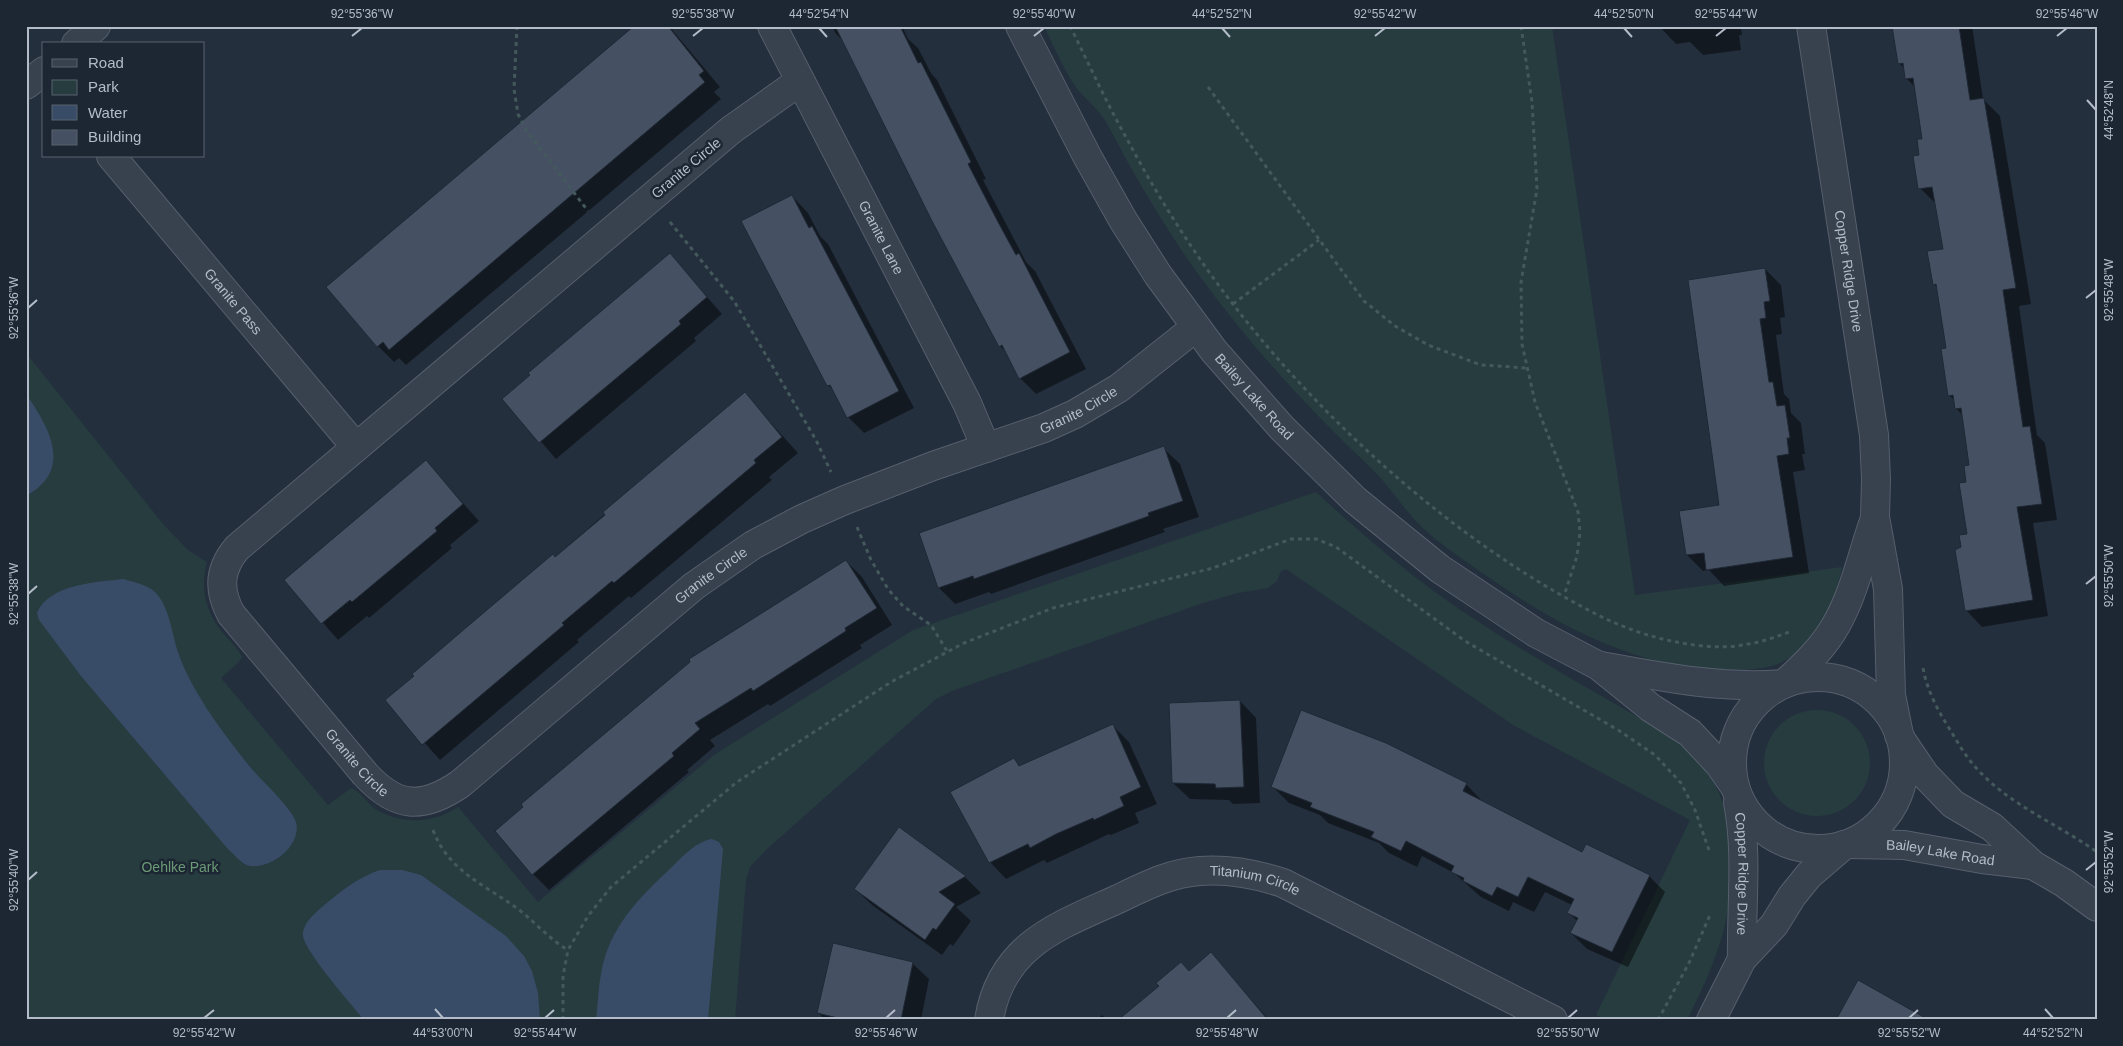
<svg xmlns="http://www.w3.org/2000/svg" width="2123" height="1046" font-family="Arial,sans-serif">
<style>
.green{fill:#263c3f}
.water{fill:#394c67}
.shadow{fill:#0007}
.building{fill:#455162;stroke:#1f2835}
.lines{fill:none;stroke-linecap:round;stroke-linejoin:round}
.minor-casing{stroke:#565f6c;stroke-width:30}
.path{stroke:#44595c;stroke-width:3;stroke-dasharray:4 4;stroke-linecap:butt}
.minor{stroke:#38414e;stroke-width:28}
.ticks{fill:none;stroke:#b4bcc9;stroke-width:2}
.labels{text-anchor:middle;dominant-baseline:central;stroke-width:5;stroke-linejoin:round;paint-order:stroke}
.street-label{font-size:14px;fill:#b4bcc9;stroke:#1d2633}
.park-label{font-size:14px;fill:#6b9a76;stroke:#1d2633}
.neatline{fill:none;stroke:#b4bcc9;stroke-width:2}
.ticks-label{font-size:12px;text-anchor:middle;fill:#b4bcc9}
</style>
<rect width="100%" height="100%" fill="#242f3e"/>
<path class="green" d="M 1044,26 L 1552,26 L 1635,595 L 1842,567 C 1834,605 1815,653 1772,666 C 1756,670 1738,670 1721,670 C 1632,667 1555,624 1484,574 C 1464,560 1442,546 1424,529 C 1404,511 1391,487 1371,468 C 1301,402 1237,331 1182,251 C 1164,224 1147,196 1131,168 C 1122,153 1115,137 1106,122 C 1097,107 1082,97 1073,83 C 1062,65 1053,45 1044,26 Z
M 26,353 L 163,524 L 188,550 L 207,562 C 200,587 205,611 222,632 C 229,640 238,648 242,657 L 239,662 L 221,678 L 328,805 L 351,788 C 361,792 366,802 374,808 C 400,825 433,824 458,807 L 538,902 L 714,755 L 913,630 L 1316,492 C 1354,527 1393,561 1435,592 C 1507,644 1585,686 1662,731 C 1682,746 1703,762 1715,785 C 1728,809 1731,836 1731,863 C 1730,878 1731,894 1728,909 C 1722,948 1705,984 1687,1020 L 1606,1020 L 1596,1015 L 1690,820 L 1513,725 L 1286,569 L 1281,571 L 1277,581 L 1268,588 L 1238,593 L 1203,603 L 952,691 L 936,699 L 767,849 L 750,867 L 746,880 L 735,1020 L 26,1020 Z
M1764 763a53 53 0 1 1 106 0a53 53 0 1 1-106 0Z"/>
<path class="water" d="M 26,394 C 49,427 74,470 26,496 Z
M 124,579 C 135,583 146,584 155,592 C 170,607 172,636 179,655 C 185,673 197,693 207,709 C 220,729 235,748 250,767 C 261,780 291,807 296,822 C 302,845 272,869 250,866 C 241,864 234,854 227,848 L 81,676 L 39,620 L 37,613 C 49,584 97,582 124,579 Z
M 712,839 L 719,842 L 723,849 L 708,1020 L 596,1020 C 598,1005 598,989 601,974 C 609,927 639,898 672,867 C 683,856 697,841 712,839 Z
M 380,870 L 402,870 L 421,875 L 506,936 L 524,956 L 532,971 L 538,993 L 540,1020 L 364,1020 C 352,1005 305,952 303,936 C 302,922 319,910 328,902 C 344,889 359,877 380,870 Z"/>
<path class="shadow" d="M 636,26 L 669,26 L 720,87 L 714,92 L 721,99 L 406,365 L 399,358 L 394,362 L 378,346 L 328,287 Z
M 832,26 L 902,26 L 908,39 L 918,48 L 931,73 L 937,80 L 986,179 L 983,180 L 1014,239 L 1026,262 L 1035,271 L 1086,369 L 1036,394 L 1020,378 L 1008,354 L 1000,346 L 844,42 L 836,34 Z
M 1659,26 L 1741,26 L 1742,35 L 1739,35 L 1741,50 L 1703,55 L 1690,42 L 1676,44 Z
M 1893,26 L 1972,26 L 1983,99 L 2000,116 L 2031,304 L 2019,306 L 2037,435 L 2045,443 L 2057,520 L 2033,523 L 2048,616 L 1982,627 L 1966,610 L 1963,548 L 1968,535 L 1968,483 L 1971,467 L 1963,416 L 1956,408 L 1955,401 L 1949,395 L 1948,349 L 1938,288 L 1934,284 L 1944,250 L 1937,205 L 1920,188 L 1924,140 L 1916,88 L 1906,78 L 1905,69 L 1899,63 Z
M 792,196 L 808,213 L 820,236 L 828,244 L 914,408 L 864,433 L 848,417 L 836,393 L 828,385 Z
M 670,255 L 722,314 L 694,338 L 696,341 L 556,459 L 504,399 Z
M 1765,269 L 1781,285 L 1785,317 L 1780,318 L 1782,334 L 1776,335 L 1784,394 L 1789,399 L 1791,413 L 1801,423 L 1805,454 L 1802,454 L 1805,470 L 1793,472 L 1809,573 L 1724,586 L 1709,570 L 1703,571 L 1687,555 L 1720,506 Z
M 745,394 L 798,453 L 769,477 L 772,480 L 631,598 L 629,596 L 577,640 L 579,642 L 440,760 L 387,701 Z
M 1163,448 L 1180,464 L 1199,517 L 1163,529 L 1165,532 L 991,594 L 989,592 L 955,604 L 939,588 Z
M 426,462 L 479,521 L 450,545 L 452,548 L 369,618 L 367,616 L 338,640 L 286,580 Z
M 846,561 L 862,577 L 892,625 L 860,645 L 862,648 L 832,667 L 770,706 L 768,704 L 710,740 L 715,746 L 687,770 L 689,772 L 549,890 L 533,874 Z
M 1240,701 L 1256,718 L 1260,803 L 1233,804 L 1229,800 L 1190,799 L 1173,783 Z
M 1112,725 L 1129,742 L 1157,804 L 1135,813 L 1139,823 L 1111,835 L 1109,834 L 1047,863 L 1044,860 L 1006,879 L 990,862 L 1013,759 L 1021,767 Z
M 1466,784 L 1482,801 L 1481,802 L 1582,854 L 1649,876 L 1665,892 L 1628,967 L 1587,949 L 1571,933 L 1577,921 L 1568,912 L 1572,905 L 1545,892 L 1534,912 L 1513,902 L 1509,911 L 1481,897 L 1454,873 L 1422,856 L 1417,867 L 1389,853 L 1379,843 L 1328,823 L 1320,815 L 1289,803 L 1273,787 Z
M 899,829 L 965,877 L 981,893 L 956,907 L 971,921 L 953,946 L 950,944 L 942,955 L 872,905 L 855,889 Z
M 1211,954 L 1269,1020 L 1120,1020 L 1189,972 Z
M 912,963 L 929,979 L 921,1020 L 825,1020 L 819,1013 Z
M 1102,1015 L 1107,1020 L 1096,1020 Z"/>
<path class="building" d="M 634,26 L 668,26 L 704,71 L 699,75 L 705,82 L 389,350 L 383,342 L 377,347 L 326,287 Z
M 835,26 L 900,26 L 918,63 L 921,62 L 971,162 L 968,164 L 998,222 L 1016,255 L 1019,253 L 1070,352 L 1019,379 L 1002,345 L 999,347 L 933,223 Z
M 1892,26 L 1959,26 L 1970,100 L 1984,98 L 2016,288 L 2003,290 L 2023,427 L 2030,426 L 2042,504 L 2017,507 L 2033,600 L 1965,611 L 1955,550 L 1961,547 L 1959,535 L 1967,534 L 1959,483 L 1966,482 L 1964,466 L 1969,465 L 1961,408 L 1955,409 L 1953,395 L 1948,396 L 1941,349 L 1946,348 L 1936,284 L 1933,285 L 1927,251 L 1943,249 L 1932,187 L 1918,189 L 1913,156 L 1919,155 L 1917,139 L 1922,139 L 1913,78 L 1905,79 L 1903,63 L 1898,64 Z
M 792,195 L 809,228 L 812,226 L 899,391 L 847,418 L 830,385 L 827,386 L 741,221 Z
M 670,253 L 707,297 L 679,321 L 681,324 L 539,443 L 502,399 L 530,375 L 528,373 Z
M 1765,268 L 1770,301 L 1764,302 L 1766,318 L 1760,319 L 1769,382 L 1773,382 L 1777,406 L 1785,405 L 1790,438 L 1787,438 L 1789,454 L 1777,456 L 1793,557 L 1706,570 L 1704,553 L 1686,555 L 1679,511 L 1719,505 L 1688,280 Z
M 745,392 L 782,437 L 754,460 L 756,463 L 614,583 L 612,581 L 562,623 L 564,625 L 422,745 L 385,700 L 414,676 L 412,674 L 468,626 L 553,554 L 555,557 L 605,515 L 603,512 Z
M 1164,446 L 1183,501 L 1148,513 L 1149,516 L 974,579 L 973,576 L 938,588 L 919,533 Z
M 426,460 L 463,504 L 435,528 L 437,531 L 352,602 L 350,600 L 321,624 L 284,580 Z
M 846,560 L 877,608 L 845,628 L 846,631 L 753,691 L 751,688 L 695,723 L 700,729 L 672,753 L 674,756 L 532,875 L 495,831 L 523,807 L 521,804 L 690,662 L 689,659 Z
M 1240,700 L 1244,787 L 1216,788 L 1215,784 L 1172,783 L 1169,703 Z
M 1301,710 L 1386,743 L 1467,783 L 1463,791 L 1582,852 L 1586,844 L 1650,875 L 1612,952 L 1570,933 L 1578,918 L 1567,913 L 1574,899 L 1528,877 L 1518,897 L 1497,887 L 1492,896 L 1463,881 L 1464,878 L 1451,872 L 1454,866 L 1406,841 L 1401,851 L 1371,837 L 1374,832 L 1310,807 L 1312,803 L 1271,787 Z
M 1113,724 L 1141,787 L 1120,797 L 1124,806 L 1094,820 L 1093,818 L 1056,834 L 1030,848 L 1028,844 L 989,863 L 950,792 L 1014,758 L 1019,766 Z
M 899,827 L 966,876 L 939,892 L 955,904 L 936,930 L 933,928 L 925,940 L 854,889 Z
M 833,943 L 913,962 L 901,1020 L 846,1020 L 817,1013 Z
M 1211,952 L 1268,1020 L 1118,1020 L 1159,986 L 1156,983 L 1181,962 L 1189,971 Z
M 1858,980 L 1929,1020 L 1836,1020 Z"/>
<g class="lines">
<defs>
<g id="minor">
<path id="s1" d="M 772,26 L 967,403 L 986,448"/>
<path id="s2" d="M 1020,26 L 1087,156 L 1123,220 L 1158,275 L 1214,351 L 1282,428 L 1355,500 L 1440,569 L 1536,633 L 1599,666 L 1651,708 L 1690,733 L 1719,764 L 1735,787"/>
<path id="s3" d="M 1811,26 L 1874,435 L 1876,479 L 1875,517 L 1888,589 L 1891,695 L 1899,735"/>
<path d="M 76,44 L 96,26"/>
<path id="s4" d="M 800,81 L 731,130 L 237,548 C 219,569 218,590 231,614 L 365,774 C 396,808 422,810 460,784 L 694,586 L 753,545 L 802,519 L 845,500 L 933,466 L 1044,428 L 1075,414 L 1119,388 L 1196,327"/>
<path d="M 26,85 L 44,71"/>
<path id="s5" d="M 111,156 L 356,447"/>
<path d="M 1601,666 C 1661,677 1722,689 1783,684"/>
<circle cx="1818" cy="763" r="86"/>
<path d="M 1785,683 C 1804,666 1823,648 1836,625 C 1854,594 1862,555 1874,521"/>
<path d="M 1902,741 L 1925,775 L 1953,804 L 1992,827 L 2033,865 L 2064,883 L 2097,907"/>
<path id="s6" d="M 1738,802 C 1748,855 1741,905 1742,959"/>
<path id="s7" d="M 1849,844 L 1904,845 L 1982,859 L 2033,865"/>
<path id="s8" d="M 989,1020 C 1001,945 1058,926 1118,899 C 1145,886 1170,873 1200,871 C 1229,869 1256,874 1283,883 L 1553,1020"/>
<path d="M 1711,1020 L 1742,959 L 1774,925 L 1792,896 L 1809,875 L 1844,845"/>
</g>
</defs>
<use href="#minor" class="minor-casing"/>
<path class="path" d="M 517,26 L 514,89 L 518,114 L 526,130 L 588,211
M 1070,26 C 1089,64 1106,102 1127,139 C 1160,201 1199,262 1243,317 C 1328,424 1442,527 1561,595 C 1589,611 1617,626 1648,635 C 1678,644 1718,651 1748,644 C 1763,642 1778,636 1792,631
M 1521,26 L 1532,102 L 1537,189 L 1521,282 L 1522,344 L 1535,402 L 1578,512 L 1580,532 L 1577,556 L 1564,596
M 1208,87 L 1364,301 L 1395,326 L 1428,345 L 1481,365 L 1527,368
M 670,222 L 734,301 L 816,440 L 831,472
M 1233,304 L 1319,240
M 857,527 L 871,560 L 888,589 L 903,606 L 931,625 L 947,651
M 1923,668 C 1927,690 1937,709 1949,728 C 1958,743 1967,759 1980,772 C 2012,806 2059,825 2097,852
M 433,830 C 449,872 484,884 518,909 C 535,922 549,939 568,950
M 563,1020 L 563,976 L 568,950 L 588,916 L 611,887 L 737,782 L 891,682 L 964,643 L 1053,608 L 1213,568 L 1291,539 L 1316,539 L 1336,547 L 1465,641 L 1618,730 L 1655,755 L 1681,783 L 1695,810 L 1710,853
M 1658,1020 L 1689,963 L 1710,915"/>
<use href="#minor" class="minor"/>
</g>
<path class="ticks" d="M 819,28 L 827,37M 1222,28 L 1230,37M 1624,28 L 1632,37M 352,36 L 362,28M 693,36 L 703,28M 1034,36 L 1044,28M 1375,36 L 1385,28M 1716,36 L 1726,28M 2057,36 L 2067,28M 2087,100 L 2096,110M 2086,298 L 2096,290M 28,308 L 37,300M 2086,584 L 2096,576M 28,594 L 37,586M 2086,870 L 2096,862M 28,880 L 37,872M 435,1009 L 443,1018M 2045,1009 L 2053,1018M 204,1018 L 214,1010M 545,1018 L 554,1010M 886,1018 L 895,1010M 1227,1018 L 1236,1010M 1568,1018 L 1577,1010M 1909,1018 L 1918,1010"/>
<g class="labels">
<g class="street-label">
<text transform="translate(686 168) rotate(-40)">Granite Circle</text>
<text stroke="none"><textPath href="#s1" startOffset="238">Granite Lane</textPath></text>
<text stroke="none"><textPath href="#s3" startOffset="248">Copper Ridge Drive</textPath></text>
<text stroke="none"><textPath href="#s5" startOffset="190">Granite Pass</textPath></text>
<text stroke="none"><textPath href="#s2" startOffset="440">Bailey Lake Road</textPath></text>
<text stroke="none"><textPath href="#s4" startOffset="1851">Granite Circle</textPath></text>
<text stroke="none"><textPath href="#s4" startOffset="1446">Granite Circle</textPath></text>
<text stroke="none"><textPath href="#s4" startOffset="998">Granite Circle</textPath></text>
<text stroke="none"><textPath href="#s7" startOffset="92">Bailey Lake Road</textPath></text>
<text stroke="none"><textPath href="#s6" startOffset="72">Copper Ridge Drive</textPath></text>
<text stroke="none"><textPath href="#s8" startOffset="330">Titanium Circle</textPath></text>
</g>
<g class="park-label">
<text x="180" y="867">Oehlke Park</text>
</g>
</g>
<rect width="2123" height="1046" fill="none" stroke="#1d2633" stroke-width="55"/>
<rect x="42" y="42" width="162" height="115" fill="#1d2633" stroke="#59626f"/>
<rect x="52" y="59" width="25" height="8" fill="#38414e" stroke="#59626f"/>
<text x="88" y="68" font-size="15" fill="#b4bcc9">Road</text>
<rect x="52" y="80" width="25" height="15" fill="#263c3f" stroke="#59626f"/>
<text x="88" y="92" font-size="15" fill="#b4bcc9">Park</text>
<rect x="52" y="105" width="25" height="15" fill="#394c67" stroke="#59626f"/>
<text x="88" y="118" font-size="15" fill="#b4bcc9">Water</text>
<rect x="52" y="130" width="25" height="15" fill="#455162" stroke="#59626f"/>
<text x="88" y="142" font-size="15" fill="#b4bcc9">Building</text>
<rect x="28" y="28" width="2068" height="990" class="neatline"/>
<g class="ticks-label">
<text x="362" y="18">92°55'36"W</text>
<text x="703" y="18">92°55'38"W</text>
<text x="819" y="18">44°52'54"N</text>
<text x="1044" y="18">92°55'40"W</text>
<text x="1222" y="18">44°52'52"N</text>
<text x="1385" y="18">92°55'42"W</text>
<text x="1624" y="18">44°52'50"N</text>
<text x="1726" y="18">92°55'44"W</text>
<text x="2067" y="18">92°55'46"W</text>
<text transform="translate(2109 110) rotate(-90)" y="4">44°52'48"N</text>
<text transform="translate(2109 290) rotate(-90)" y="4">92°55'48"W</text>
<text transform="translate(14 308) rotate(-90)" y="4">92°55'36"W</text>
<text transform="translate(2109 576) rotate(-90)" y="4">92°55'50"W</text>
<text transform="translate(14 594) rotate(-90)" y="4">92°55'38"W</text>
<text transform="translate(2109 862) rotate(-90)" y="4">92°55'52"W</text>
<text transform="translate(14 880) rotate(-90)" y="4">92°55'40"W</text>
<text x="204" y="1037">92°55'42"W</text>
<text x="443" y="1037">44°53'00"N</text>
<text x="545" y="1037">92°55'44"W</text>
<text x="886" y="1037">92°55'46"W</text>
<text x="1227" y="1037">92°55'48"W</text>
<text x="1568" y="1037">92°55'50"W</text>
<text x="1909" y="1037">92°55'52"W</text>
<text x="2053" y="1037">44°52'52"N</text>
</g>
</svg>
